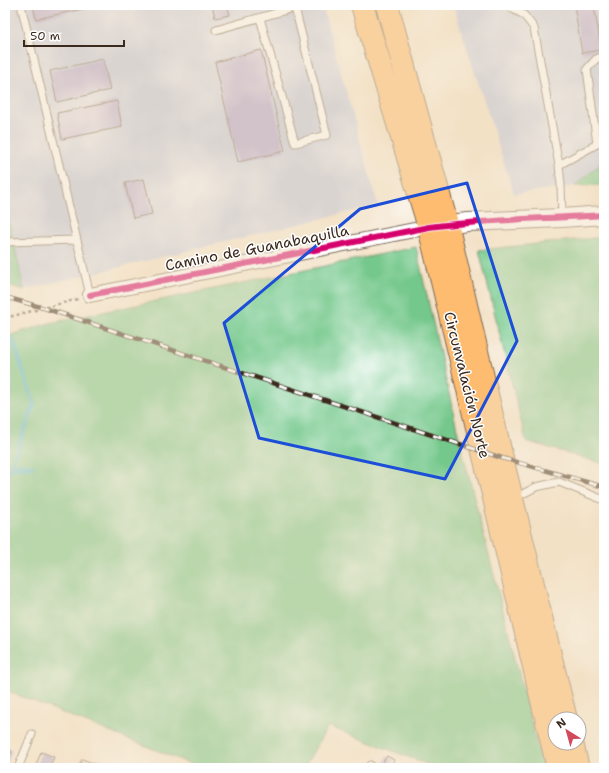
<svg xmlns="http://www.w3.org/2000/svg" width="609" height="773" font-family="'Shantell Sans',sans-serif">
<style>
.industrial{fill:#bcc3de}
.green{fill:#74c88b;stroke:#587954}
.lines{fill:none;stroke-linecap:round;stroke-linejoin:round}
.stream{stroke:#55bdd2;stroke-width:4}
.building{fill:#aa9ccd}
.service-casing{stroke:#7b6a59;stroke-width:9}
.minor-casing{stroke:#7b6a59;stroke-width:16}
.tertiary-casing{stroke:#7b6a59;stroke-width:20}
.trunk-casing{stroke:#7b6a59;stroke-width:24}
.path{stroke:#7b6a59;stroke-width:2.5;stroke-dasharray:3 3;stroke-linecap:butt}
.service{stroke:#fff;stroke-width:7}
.minor{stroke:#fff;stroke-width:14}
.tertiary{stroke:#fff;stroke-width:18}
.trunk{stroke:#febc70;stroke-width:22}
.rail-casing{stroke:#3b2a1e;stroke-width:4.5}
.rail{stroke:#fff;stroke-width:3;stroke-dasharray:9;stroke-linecap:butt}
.cycleway-casing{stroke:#fff;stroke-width:8}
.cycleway{stroke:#d6006c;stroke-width:6}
.marked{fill:none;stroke:#1d4ed8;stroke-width:3;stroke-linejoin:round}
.labels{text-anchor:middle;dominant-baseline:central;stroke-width:3;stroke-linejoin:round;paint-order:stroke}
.street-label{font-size:15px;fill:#3b2a1e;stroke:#fff}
</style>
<rect width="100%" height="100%" fill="#fff"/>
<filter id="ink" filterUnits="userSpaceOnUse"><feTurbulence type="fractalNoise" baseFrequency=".025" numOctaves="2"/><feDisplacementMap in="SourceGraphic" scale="8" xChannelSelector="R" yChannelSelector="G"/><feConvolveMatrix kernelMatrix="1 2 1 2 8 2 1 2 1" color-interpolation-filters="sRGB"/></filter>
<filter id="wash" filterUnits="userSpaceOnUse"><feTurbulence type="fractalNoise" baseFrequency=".012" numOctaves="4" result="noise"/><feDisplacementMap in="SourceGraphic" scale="16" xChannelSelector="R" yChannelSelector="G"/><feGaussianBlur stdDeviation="0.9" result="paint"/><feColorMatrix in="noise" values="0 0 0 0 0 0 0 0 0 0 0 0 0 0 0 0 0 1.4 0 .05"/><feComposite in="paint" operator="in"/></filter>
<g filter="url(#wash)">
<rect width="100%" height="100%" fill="#f3e1c6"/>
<path class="industrial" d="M 5,5 L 322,5 L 378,205 L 24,290 L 5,201 Z
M 453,5 L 604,5 L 604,161 L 575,186 L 514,194 Z"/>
<path class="green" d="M 604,161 L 604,185 L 575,186 Z
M 5,201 L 24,290 L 5,284 Z
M 604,237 L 604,464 L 526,441 L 479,250 Z
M 416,247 L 459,438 L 543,768 L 437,768 L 328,726 L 304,768 L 201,768 L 5,690 L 5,337 L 50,323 Z"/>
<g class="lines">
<path class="stream" d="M 5,333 L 13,340 L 34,404 L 12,464 L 33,466 L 5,470"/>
</g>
<g id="blocks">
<path class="building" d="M 33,5 L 96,5 L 96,6 L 36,19 Z
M 212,5 L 227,5 L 230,15 L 215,18 Z
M 574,5 L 594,5 L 601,50 L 582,53 Z
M 261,50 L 285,151 L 238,162 L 215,62 Z
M 103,59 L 110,90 L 57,102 L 50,71 Z
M 117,101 L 122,127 L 62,139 L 57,113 Z
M 144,179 L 152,214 L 133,218 L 125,183 Z
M 5,748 L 12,751 L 6,768 L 5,768 Z
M 41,752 L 54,757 L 49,768 L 35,768 Z
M 387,756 L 394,760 L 389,768 L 379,768 Z
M 82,759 L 98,765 L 96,768 L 79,768 Z"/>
</g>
</g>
<g filter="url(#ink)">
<use href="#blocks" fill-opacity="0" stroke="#7b6a59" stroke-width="1"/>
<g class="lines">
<defs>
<path id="service" d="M 21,5 L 90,295
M 511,8 L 524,15 L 534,28 L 559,165 L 561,185 L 562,218
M 260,18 L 295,143 L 327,135 L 295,8
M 216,30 L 304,5
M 597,144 L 587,69 L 596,59 L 604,56
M 559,165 L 597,144 L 604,136
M 5,242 L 77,240
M 515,498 L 536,487 L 559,482 L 604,500
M 18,768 L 32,734
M 369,768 L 370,765"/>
<path id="minor" d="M 90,295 L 429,227"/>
<path id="tertiary" d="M 433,226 L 468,222 L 562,218 L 604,215"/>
<path id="trunk" d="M 362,5 L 429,227 L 483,452 L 558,768
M 387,5 L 447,224 L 502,458 L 566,719
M 572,743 L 578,768"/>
</defs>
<use href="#service" class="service-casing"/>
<use href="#minor" class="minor-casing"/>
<use href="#tertiary" class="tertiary-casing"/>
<use href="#trunk" class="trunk-casing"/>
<path class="path" d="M 5,318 L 78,299"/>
<use href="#service" class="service"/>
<use href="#minor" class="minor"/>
<use href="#tertiary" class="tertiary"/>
<use href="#trunk" class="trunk"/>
<defs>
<path id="rail" d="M 5,297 L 44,308 L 502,458 L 604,487"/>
</defs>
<use href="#rail" class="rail-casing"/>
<use href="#rail" class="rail"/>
<defs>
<path id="cycleway" d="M 90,295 L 429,227 C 487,219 546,219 604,215"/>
</defs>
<use href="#cycleway" class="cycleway-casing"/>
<use href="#cycleway" class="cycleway"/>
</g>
</g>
<path d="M0 0H609V773H0ZM 467,183 L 517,341 L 445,479 L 259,438 L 224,323 L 360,209 Z" fill="#f3e1c6" fill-opacity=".55" fill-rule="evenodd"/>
<path class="marked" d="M 467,183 L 517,341 L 445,479 L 259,438 L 224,323 L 360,209 Z"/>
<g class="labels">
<g class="street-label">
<text transform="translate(257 248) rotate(-11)">Camino de Guanabaquilla</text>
<text transform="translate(467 385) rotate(76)">Circunvalación Norte</text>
</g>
</g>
<rect width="609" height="773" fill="none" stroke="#fff" stroke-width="20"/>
<g transform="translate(567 731) rotate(323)"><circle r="19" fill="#ffffff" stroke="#b1aaa5"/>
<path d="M0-3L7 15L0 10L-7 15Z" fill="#d1495b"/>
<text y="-6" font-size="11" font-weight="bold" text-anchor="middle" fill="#3b2a1e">N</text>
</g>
<path d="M24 40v6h100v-6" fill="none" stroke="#3b2a1e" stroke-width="2"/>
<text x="30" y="40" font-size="12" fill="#3b2a1e" stroke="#ffffff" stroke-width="3" paint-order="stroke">50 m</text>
</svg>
